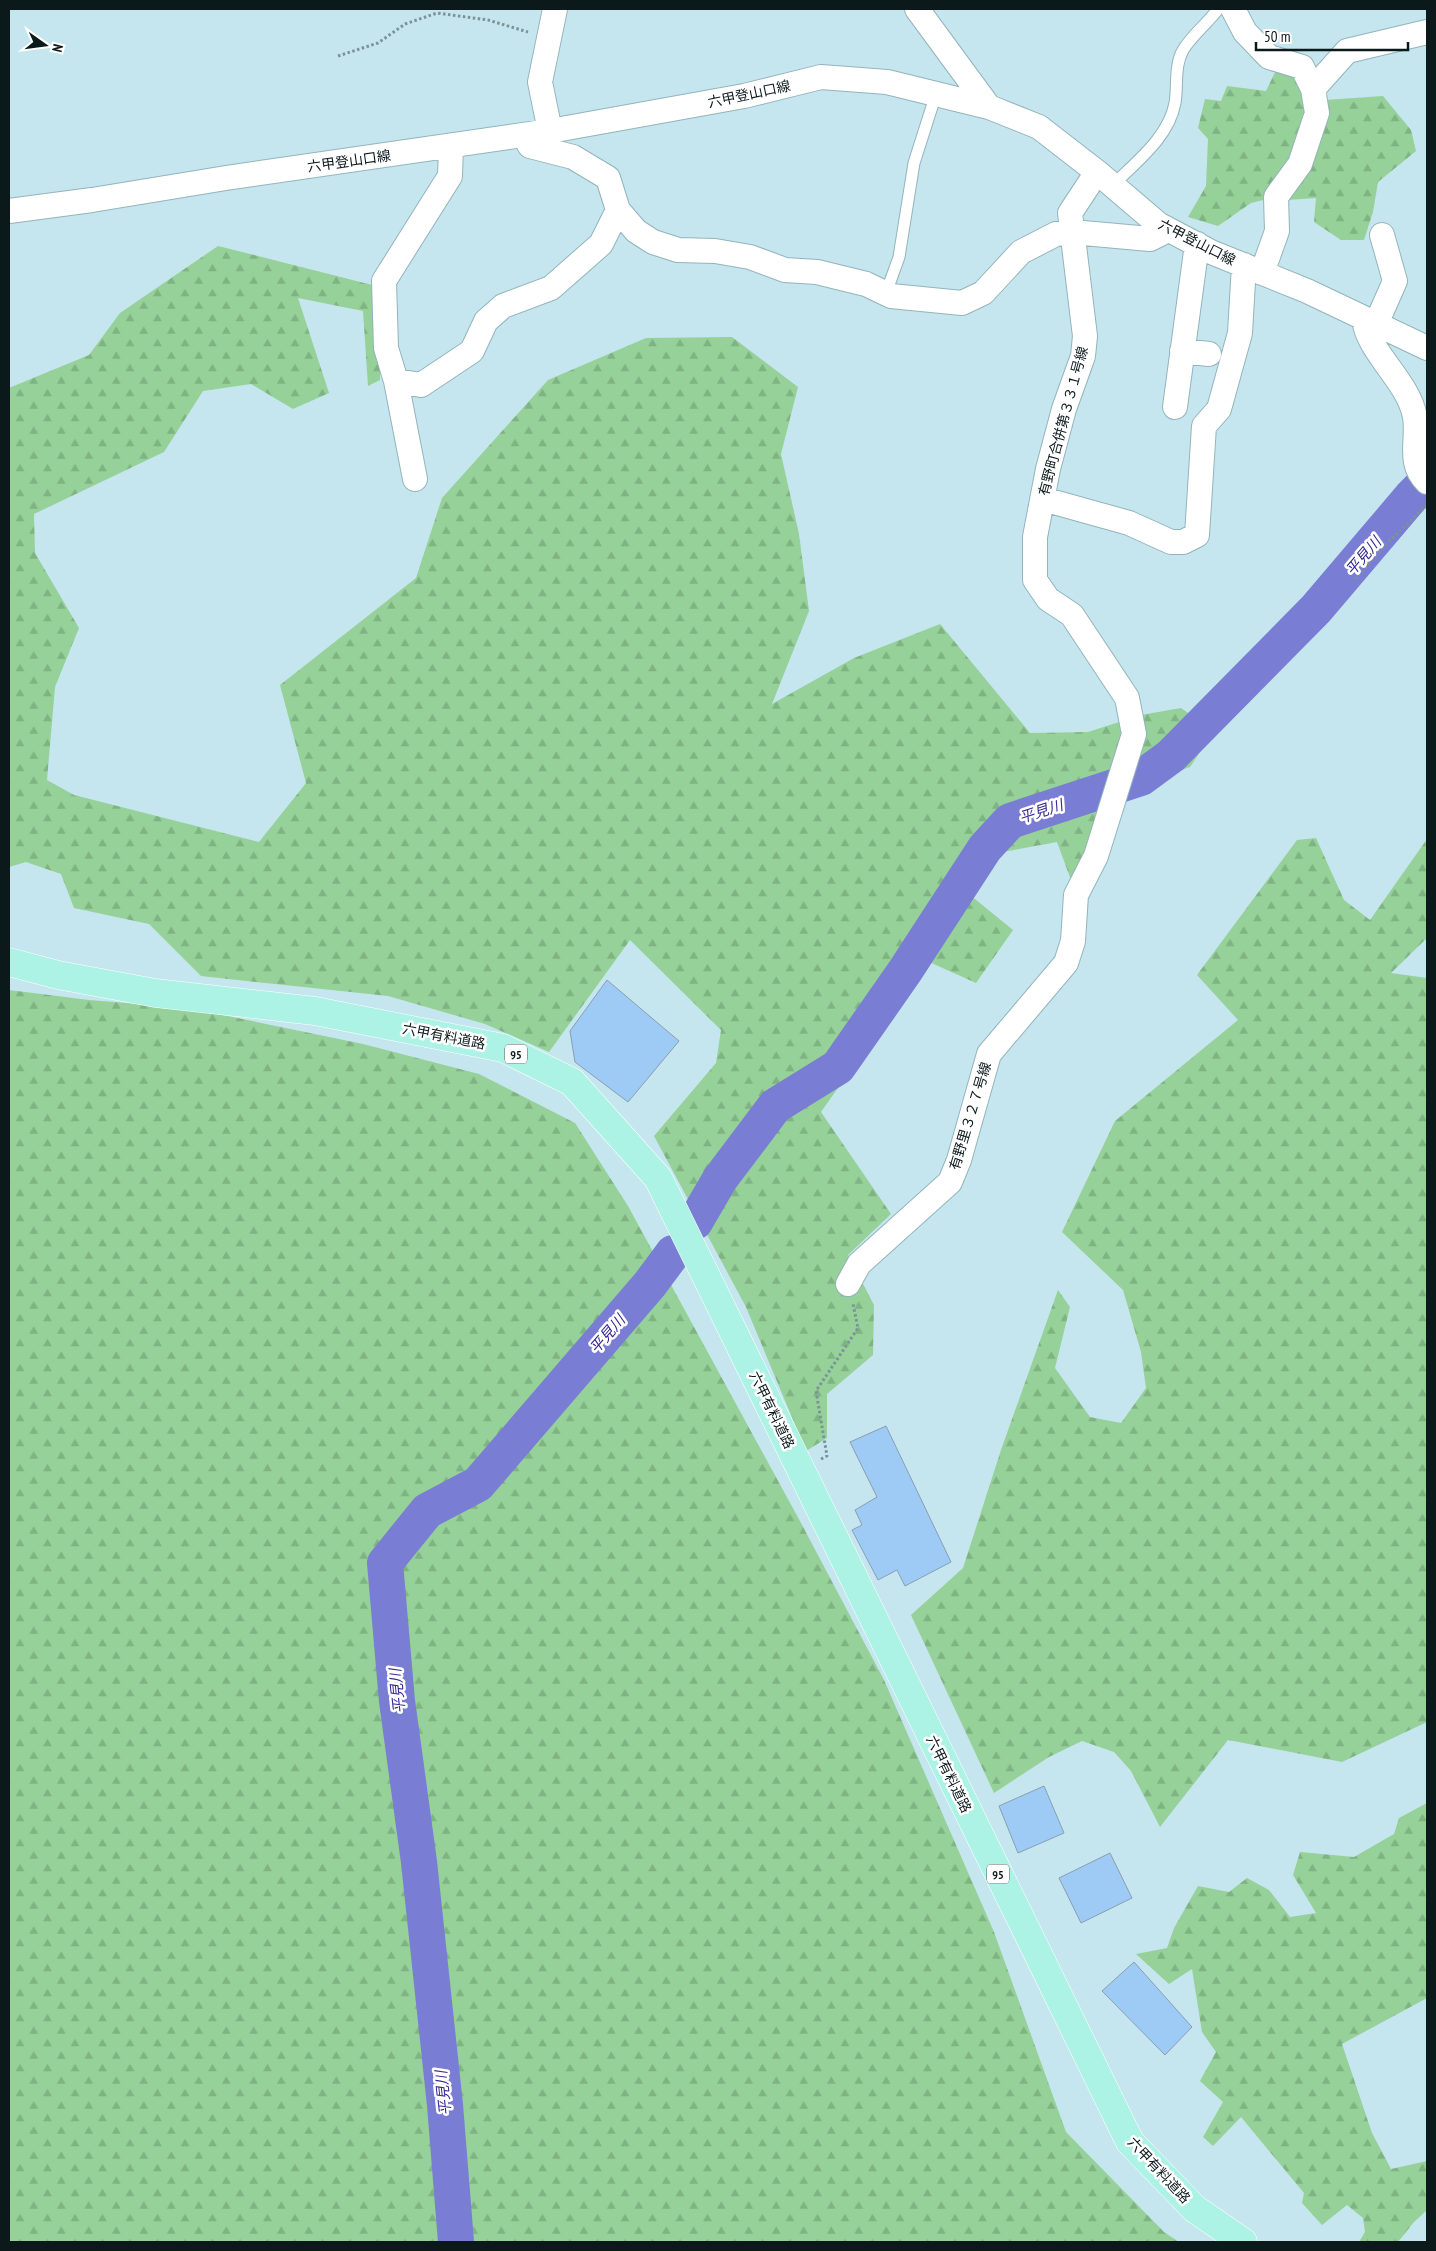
<svg xmlns="http://www.w3.org/2000/svg" width="1436" height="2251" font-family="'PT Sans Narrow','Noto Sans JP',sans-serif">
<style>
.forest{fill:url(#forest-firs)}
.lines{fill:none;stroke-linecap:round;stroke-linejoin:round}
.river{stroke:#7a7dd4;stroke-width:36}
.building{fill:#9dcbf6;stroke:#899eb2}
.lane-casing{stroke:#93b4bb;stroke-width:13}
.street-casing{stroke:#93b4bb;stroke-width:26}
.primary-casing{stroke:#fff;stroke-width:29}
.path{stroke:#7a9399;stroke-width:3;stroke-dasharray:2.5 2.5;stroke-linecap:butt}
.lane{stroke:#fff;stroke-width:11}
.street{stroke:#fff;stroke-width:24}
.primary{stroke:#acf3e6;stroke-width:28}
.labels{text-anchor:middle;dominant-baseline:central;stroke-width:5;stroke-linejoin:round;paint-order:stroke}
.shield{fill:#fff;stroke:#555e5f;stroke-width:1}
.shield-label{font-size:12px;font-weight:bold;fill:#0c191b}
.street-label{font-size:14px;fill:#0c191b;stroke:#fff}
.water-label{font-size:15px;font-style:italic;fill:#35298f;stroke:#fff}
</style>
<defs>
<pattern id="forest-firs" width="22" height="20" patternUnits="userSpaceOnUse" patternTransform="scale(1.25)"><rect width="22" height="20" fill="#95d198"/><path d="M5 1l3.5 6h-7zM16 11l3.5 6h-7z" fill="#7fb382"/></pattern>
</defs>
<rect width="100%" height="100%" fill="#c5e6ee"/>
<path class="forest" d="M 1278,66 L 1303,72 L 1312,115 L 1271,198 L 1251,203 L 1218,226 L 1188,217 L 1206,186 L 1208,139 L 1198,128 L 1205,99 L 1221,101 L 1227,86 L 1266,91 Z
M 1383,96 L 1411,130 L 1416,151 L 1378,182 L 1373,212 L 1364,240 L 1341,240 L 1314,222 L 1316,198 L 1287,200 L 1325,100 Z
M 218,246 L 380,287 L 380,380 L 368,386 L 363,311 L 298,298 L 329,393 L 293,409 L 251,384 L 203,391 L 164,452 L 34,514 L 35,553 L 79,628 L 55,687 L 47,780 L 74,795 L 259,842 L 306,783 L 280,685 L 416,578 L 442,498 L 548,380 L 646,338 L 732,337 L 798,387 L 781,454 L 799,534 L 809,611 L 772,704 L 854,658 L 940,624 L 1030,733 L 1088,732 L 1141,715 L 1181,708 L 1214,731 L 1190,767 L 1111,794 L 1074,888 L 1057,842 L 1003,852 L 970,895 L 1013,930 L 976,983 L 927,961 L 821,1112 L 891,1214 L 848,1255 L 874,1305 L 873,1355 L 827,1394 L 827,1438 L 806,1451 L 746,1307 L 654,1136 L 716,1063 L 721,1030 L 630,940 L 549,1052 L 485,1024 L 388,996 L 201,976 L 149,924 L 74,908 L 61,874 L 26,862 L 9,867 L 9,388 L 89,355 L 120,313 Z
M 1316,838 L 1344,900 L 1370,920 L 1427,839 L 1427,938 L 1391,973 L 1427,978 L 1427,1722 L 1342,1762 L 1228,1740 L 1160,1827 L 1131,1771 L 1114,1752 L 1082,1741 L 1049,1757 L 994,1793 L 911,1615 L 963,1568 L 1001,1450 L 1058,1290 L 1070,1307 L 1055,1368 L 1090,1417 L 1121,1423 L 1146,1388 L 1141,1352 L 1123,1290 L 1062,1232 L 1115,1121 L 1238,1020 L 1197,975 L 1297,840 Z
M 9,990 L 89,1000 L 189,1008 L 363,1044 L 479,1074 L 575,1123 L 628,1206 L 801,1523 L 884,1680 L 994,1932 L 1066,2132 L 1164,2232 L 1179,2242 L 9,2242 Z
M 1425,1804 L 1427,1804 L 1427,1998 L 1342,2044 L 1372,2133 L 1391,2169 L 1427,2161 L 1427,2210 L 1414,2222 L 1398,2242 L 1359,2242 L 1365,2232 L 1363,2218 L 1347,2205 L 1322,2225 L 1302,2203 L 1304,2193 L 1241,2117 L 1213,2146 L 1203,2137 L 1223,2102 L 1200,2081 L 1216,2052 L 1202,2032 L 1192,1969 L 1169,1984 L 1136,1954 L 1167,1948 L 1174,1928 L 1198,1886 L 1229,1892 L 1247,1878 L 1269,1890 L 1290,1917 L 1316,1913 L 1293,1875 L 1300,1852 L 1354,1857 L 1394,1834 L 1399,1818 Z"/>
<g class="lines">
<path class="river" d="M 695,1222 L 720,1179 L 775,1106 L 838,1067 L 905,971 L 985,848 L 1010,821 L 1141,778 L 1171,756 L 1316,609 L 1412,496 L 1427,481
M 456,2242 L 445,2105 L 419,1862 L 397,1701 L 385,1563 L 427,1511 L 478,1484 L 650,1284 L 673,1253"/>
</g>
<path class="building" d="M 607,980 L 679,1041 L 628,1102 L 575,1062 L 570,1031 Z
M 886,1426 L 951,1562 L 905,1586 L 897,1570 L 878,1580 L 852,1530 L 862,1525 L 855,1510 L 877,1497 L 850,1442 Z
M 1044,1786 L 1064,1833 L 1018,1853 L 999,1806 Z
M 1110,1853 L 1132,1898 L 1081,1923 L 1059,1878 Z
M 1134,1962 L 1192,2027 L 1165,2055 L 1102,1991 Z"/>
<g class="lines">
<defs>
<path id="lane" d="M 1113,185 C 1136,162 1169,137 1175,103 C 1178,85 1174,66 1183,50 C 1192,35 1208,23 1218,9
M 886,293 L 899,257 L 914,163 L 936,94"/>
<path id="street" d="M 917,9 L 989,107
M 1233,9 L 1245,32 L 1269,57 L 1302,67 L 1313,89 L 1317,113 L 1300,164 L 1276,197 L 1277,231 L 1262,273
M 1313,89 L 1347,51 L 1427,32
M 550,131 L 540,82 L 555,9
M 523,135 L 530,146 L 573,157 L 608,178 L 618,210 L 636,231 L 653,242 L 678,250 L 715,251 L 750,257 L 785,270 L 817,272 L 866,284 L 891,296 L 962,303 L 983,293 L 1021,252 L 1056,234 L 1072,232 L 1150,239 L 1168,230
M 9,211 L 92,200 L 226,178 L 550,131 L 744,96 L 821,77 L 887,82 L 989,107 L 1039,127 L 1097,172 L 1158,224 L 1211,252 L 1307,291 L 1427,348
M 1364,319 C 1368,353 1408,380 1415,417 C 1419,439 1407,463 1427,482
M 1376,324 L 1395,281 L 1382,235
M 1182,351 L 1209,354
M 396,381 L 421,385 L 472,351 L 486,321 L 503,306 L 551,288 L 601,244 L 618,210
M 1175,407 L 1197,244
M 415,479 L 396,381 L 386,348 L 384,281 L 450,176 L 451,146
M 1043,499 L 1129,523 L 1171,542 L 1183,542 L 1197,535 L 1204,426 L 1219,409 L 1240,333 L 1244,265
M 848,1284 L 859,1264 L 950,1182 L 959,1160 L 989,1054 L 1066,963 L 1073,941 L 1076,895 L 1096,856 L 1134,734 L 1127,698 L 1072,615 L 1048,599 L 1035,580 L 1035,537 L 1048,469 L 1064,409 L 1083,356 L 1085,336 L 1070,213 L 1097,172"/>
<path id="primary" d="M 9,962 L 58,975 L 155,993 L 315,1011 L 503,1048 L 572,1082 L 658,1178 L 1130,2142 L 1195,2209 L 1243,2242"/>
</defs>
<use href="#lane" class="lane-casing"/>
<use href="#street" class="street-casing"/>
<use href="#primary" class="primary-casing"/>
<path class="path" d="M 338,56 L 378,43 L 405,24 L 437,13 L 488,20 L 528,32
M 1355,579 L 1386,544 L 1427,505
M 821,1459 L 827,1456 L 816,1391 L 858,1328 L 853,1304"/>
<use href="#lane" class="lane"/>
<use href="#street" class="street"/>
<use href="#primary" class="primary"/>
</g>
<g class="labels">
<g class="shield">
<rect x="505" y="1044.5" width="22" height="19" rx="4"/>
<rect x="987" y="1864.5" width="22" height="19" rx="4"/>
</g>
<g class="shield-label">
<text x="516" y="1054">95</text>
<text x="998" y="1874">95</text>
</g>
<g class="street-label">
<text transform="translate(749 94) rotate(-12)">六甲登山口線</text>
<text transform="translate(349 161) rotate(-8)">六甲登山口線</text>
<text transform="translate(1197 242) rotate(27)">六甲登山口線</text>
<text transform="translate(1063 421) rotate(-75)">有野町合併第３３１号線</text>
<text transform="translate(444 1036) rotate(11)">六甲有料道路</text>
<text transform="translate(970 1116) rotate(-73)">有野里３２７号線</text>
<text transform="translate(772 1410) rotate(64)">六甲有料道路</text>
<text transform="translate(949 1774) rotate(64)">六甲有料道路</text>
<text transform="translate(1159 2170) rotate(47)">六甲有料道路</text>
</g>
<g class="water-label">
<text transform="translate(1363 556) rotate(-49)">平見川</text>
<text transform="translate(1041 811) rotate(-18)">平見川</text>
<text transform="translate(607 1334) rotate(-49)">平見川</text>
<text transform="translate(397 1691) rotate(-96)">平見川</text>
<text transform="translate(443 2093) rotate(-96)">平見川</text>
</g>
</g>
<rect width="1436" height="2251" fill="none" stroke="#0c191b" stroke-width="20"/>
<g transform="translate(45 45) rotate(104)" stroke="#ffffff" stroke-width="4" paint-order="stroke">
<path d="M0-4L9 19L0 12L-9 19Z" fill="#0c191b"/>
<text y="-8" font-size="14" font-weight="bold" text-anchor="middle" fill="#0c191b">N</text>
</g>
<path d="M1256 42v8h152v-8" fill="none" stroke="#0c191b" stroke-width="2.5"/>
<text x="1264" y="42" font-size="15" fill="#0c191b" stroke="#ffffff" stroke-width="4" paint-order="stroke">50 m</text>
</svg>
